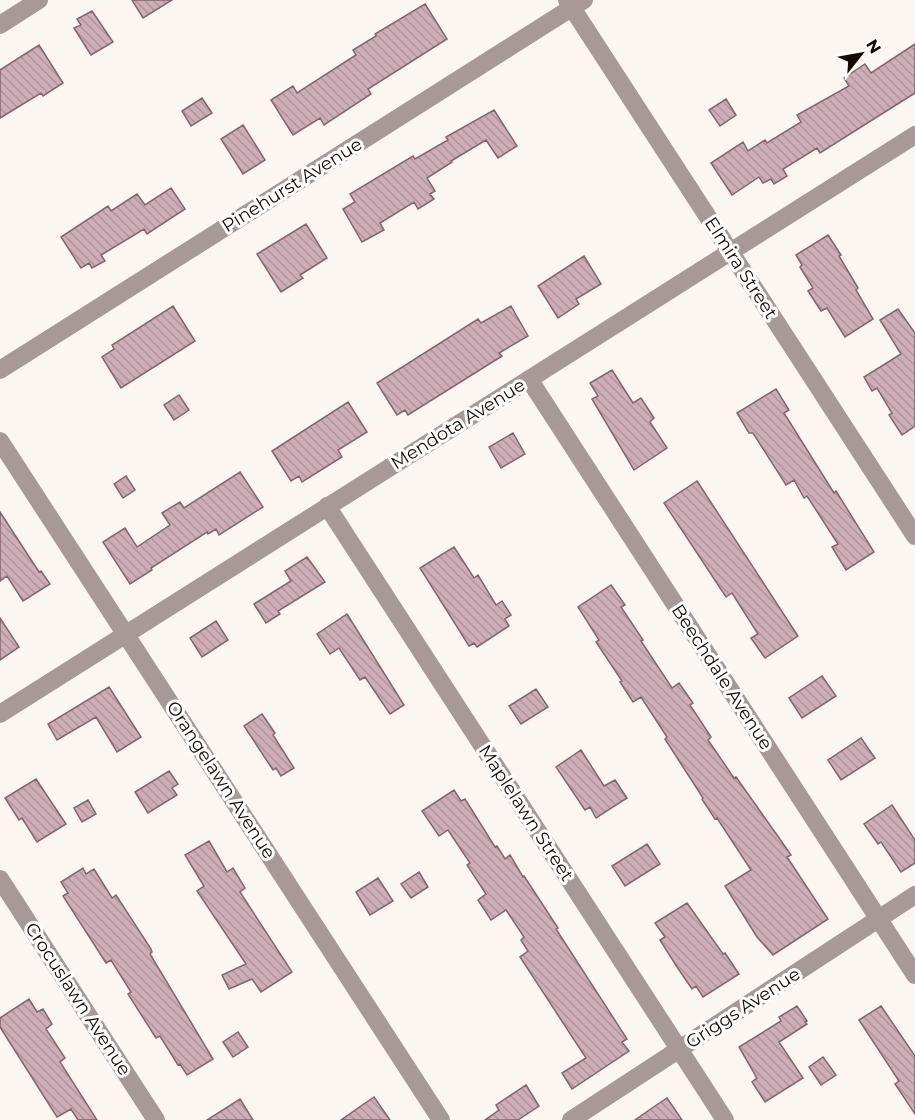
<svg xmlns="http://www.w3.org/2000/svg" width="915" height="1120" font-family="Montserrat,sans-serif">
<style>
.building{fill:url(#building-back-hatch);stroke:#82656f;stroke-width:1.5}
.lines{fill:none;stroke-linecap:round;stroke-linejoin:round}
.street{stroke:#a89999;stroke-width:18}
.labels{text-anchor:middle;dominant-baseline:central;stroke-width:6;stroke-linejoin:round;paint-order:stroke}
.street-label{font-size:18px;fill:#130b04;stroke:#fff}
</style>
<defs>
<pattern id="building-back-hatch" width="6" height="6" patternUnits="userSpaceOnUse" patternTransform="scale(1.5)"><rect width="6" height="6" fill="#cdadb7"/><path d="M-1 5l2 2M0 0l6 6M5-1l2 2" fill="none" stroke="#af949c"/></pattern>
</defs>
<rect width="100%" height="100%" fill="#fcf6f2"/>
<path class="building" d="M 132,0 L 172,0 L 143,18 Z
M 425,4 L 447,39 L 368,89 L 371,94 L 324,125 L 320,118 L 293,135 L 271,100 L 293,86 L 297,93 L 356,55 L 353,50 L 376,36 L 375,34 Z
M 92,11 L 113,42 L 91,55 L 74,28 L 81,25 L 77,19 Z
M 915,44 L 915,93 L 820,153 L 817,148 L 783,169 L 787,176 L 774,184 L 771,179 L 763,183 L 759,177 L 732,195 L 711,163 L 743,142 L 748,151 L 765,140 L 767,143 L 801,122 L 797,115 L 849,86 L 844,78 L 865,64 L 871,73 Z
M 39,45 L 63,83 L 43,96 L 41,93 L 0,118 L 0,70 Z
M 202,98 L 212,113 L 191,126 L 182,111 Z
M 726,99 L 736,115 L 720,126 L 709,110 Z
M 494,110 L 517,146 L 498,158 L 486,140 L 451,161 L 452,162 L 427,178 L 435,191 L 430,194 L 434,199 L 418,209 L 414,202 L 380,223 L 384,230 L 362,242 L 343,209 L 355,202 L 350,194 L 413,156 L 415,159 L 448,140 L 446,137 Z
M 243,125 L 265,160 L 243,174 L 221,139 Z
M 171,188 L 185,209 L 147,234 L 144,229 L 101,255 L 105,261 L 92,268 L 89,263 L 81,268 L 61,237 L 108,206 L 111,211 L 137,194 L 145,205 Z
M 306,224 L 327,258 L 300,275 L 303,278 L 281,292 L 257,254 Z
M 828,235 L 841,255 L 839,256 L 858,288 L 856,290 L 873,319 L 845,337 L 827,308 L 821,311 L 808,291 L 813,288 L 800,267 L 802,265 L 796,255 Z
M 584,256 L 601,284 L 576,299 L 579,304 L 558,318 L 538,286 Z
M 173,306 L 195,341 L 121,388 L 102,357 L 114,349 L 112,345 Z
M 511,306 L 528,336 L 499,353 L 502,356 L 408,415 L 405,410 L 397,415 L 377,383 L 478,319 L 481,323 Z
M 898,309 L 915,333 L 915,426 L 902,435 L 889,415 L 892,413 L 877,388 L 872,391 L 864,377 L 901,354 L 880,320 Z
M 612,370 L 633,403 L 641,398 L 654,418 L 650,422 L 667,448 L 634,470 L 592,399 L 598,396 L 590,383 Z
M 776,389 L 789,410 L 784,413 L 834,493 L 836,491 L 874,552 L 846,570 L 832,547 L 838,544 L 807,496 L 804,498 L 794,480 L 786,485 L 753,433 L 749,433 L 737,413 Z
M 179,395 L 189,410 L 174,420 L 164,405 Z
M 348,402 L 367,432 L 338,450 L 342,457 L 302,482 L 299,476 L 291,481 L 272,451 Z
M 513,433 L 525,454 L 501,468 L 489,447 Z
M 240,472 L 263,507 L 219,535 L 216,529 L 208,534 L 207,532 L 151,568 L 152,570 L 130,584 L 103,542 L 125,528 L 137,547 L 170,525 L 162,513 L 180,502 L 184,508 Z
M 126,476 L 135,490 L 123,498 L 114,484 Z
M 697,481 L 798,636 L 765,658 L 751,638 L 758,634 L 732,593 L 726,597 L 664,503 Z
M 0,512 L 39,572 L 41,571 L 50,584 L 23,601 L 7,576 L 0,581 Z
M 454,547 L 474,578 L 478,575 L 496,605 L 502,601 L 511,615 L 505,619 L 509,626 L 477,647 L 474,643 L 469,646 L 420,568 Z
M 307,557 L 325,582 L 278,611 L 280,614 L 266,623 L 254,604 L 291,581 L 285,571 Z
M 611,585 L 625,605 L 621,607 L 643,640 L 641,641 L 672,688 L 679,683 L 693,703 L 690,705 L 711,737 L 708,740 L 734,778 L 736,777 L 777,835 L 791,855 L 787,857 L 828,919 L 773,955 L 757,937 L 725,886 L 751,870 L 717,818 L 715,819 L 702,799 L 703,798 L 665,739 L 667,737 L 641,697 L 633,702 L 620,682 L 622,681 L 596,642 L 599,640 L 578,607 Z
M 347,614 L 404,705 L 390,714 L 365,677 L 360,680 L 339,648 L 330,654 L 317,634 Z
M 0,618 L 19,647 L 0,660 Z
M 216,621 L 228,640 L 202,657 L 190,638 Z
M 822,676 L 836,696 L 802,718 L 789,698 Z
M 109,687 L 141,737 L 117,752 L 96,717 L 57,740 L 48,724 Z
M 536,689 L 548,707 L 521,724 L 509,706 Z
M 262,714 L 275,733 L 273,735 L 294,768 L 281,776 L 276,768 L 273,770 L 244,726 Z
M 861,738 L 875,758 L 841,780 L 828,760 Z
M 581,750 L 604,786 L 615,780 L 627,798 L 596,818 L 590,807 L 585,810 L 556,767 Z
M 169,771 L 178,784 L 172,788 L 177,795 L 148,813 L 135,792 Z
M 36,779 L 66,824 L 37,842 L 22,818 L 19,820 L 5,798 Z
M 454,790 L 461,801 L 465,799 L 495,847 L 497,846 L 505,859 L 510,855 L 523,877 L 524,876 L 558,928 L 556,929 L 627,1039 L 622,1042 L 629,1051 L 572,1089 L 562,1073 L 586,1058 L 520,957 L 528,951 L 521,940 L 524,937 L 506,910 L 491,920 L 478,900 L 486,894 L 467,865 L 470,863 L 448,830 L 439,836 L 422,811 Z
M 88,800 L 96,814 L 82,822 L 74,808 Z
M 892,805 L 915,840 L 915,863 L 901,872 L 881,842 L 878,844 L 864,824 Z
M 209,841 L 227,872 L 233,868 L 245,888 L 240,892 L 292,972 L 261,992 L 252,979 L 229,989 L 222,975 L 246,964 L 197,891 L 204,886 L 185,855 Z
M 647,844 L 660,864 L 625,886 L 612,866 Z
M 83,868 L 86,874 L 94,869 L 112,898 L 116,895 L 151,949 L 152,952 L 150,954 L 213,1059 L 187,1075 L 180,1064 L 178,1065 L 160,1036 L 156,1038 L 128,994 L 131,992 L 111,960 L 106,963 L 63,896 L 68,893 L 61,882 Z
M 419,872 L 428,887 L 411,898 L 401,884 Z
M 378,878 L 393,901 L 370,915 L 356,892 Z
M 687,903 L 723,954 L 725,953 L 739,974 L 703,997 L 696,986 L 692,989 L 677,967 L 660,940 L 665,937 L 655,923 Z
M 29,999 L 37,1012 L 43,1009 L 52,1024 L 46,1029 L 65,1058 L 60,1062 L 97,1120 L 78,1120 L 71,1109 L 57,1117 L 0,1027 L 0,1018 Z
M 797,1006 L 807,1021 L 805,1022 L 807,1024 L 779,1042 L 803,1078 L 765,1102 L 752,1082 L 757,1078 L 739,1047 L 781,1021 L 779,1017 Z
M 881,1006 L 915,1056 L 915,1114 L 895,1084 L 899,1081 L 859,1020 Z
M 238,1032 L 248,1047 L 233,1057 L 223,1042 Z
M 823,1057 L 836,1075 L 821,1085 L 809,1067 Z
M 526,1085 L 539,1106 L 518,1120 L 485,1120 L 499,1110 L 496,1105 Z
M 374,1097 L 390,1120 L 341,1120 Z
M 667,1098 L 682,1120 L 635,1120 L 652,1108 Z
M 240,1099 L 253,1120 L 207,1120 Z"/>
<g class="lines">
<path class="street" d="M 567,0 L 915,536
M 0,25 L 39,0
M 0,370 L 584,0
M 529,379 L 915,975
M 0,441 L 441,1120
M 327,506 L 725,1120
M 0,714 L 915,135
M 0,879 L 156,1120
M 571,1120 L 915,895"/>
</g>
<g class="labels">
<g class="street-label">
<text transform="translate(292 185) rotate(-32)">Pinehurst Avenue</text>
<text transform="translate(741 268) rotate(57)">Elmira Street</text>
<text transform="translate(458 424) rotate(-32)">Mendota Avenue</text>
<text transform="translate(722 677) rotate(57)">Beechdale Avenue</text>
<text transform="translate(221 780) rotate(57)">Orangelawn Avenue</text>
<text transform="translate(526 813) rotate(57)">Maplelawn Street</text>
<text transform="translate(78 999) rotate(57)">Crocuslawn Avenue</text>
<text transform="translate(743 1008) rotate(-33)">Griggs Avenue</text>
</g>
</g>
<g transform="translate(861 54) rotate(59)" stroke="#ffffff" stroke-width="4.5" paint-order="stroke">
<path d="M0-4.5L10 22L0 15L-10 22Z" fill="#130b04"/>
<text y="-9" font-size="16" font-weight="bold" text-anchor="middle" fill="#130b04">N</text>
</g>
</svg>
